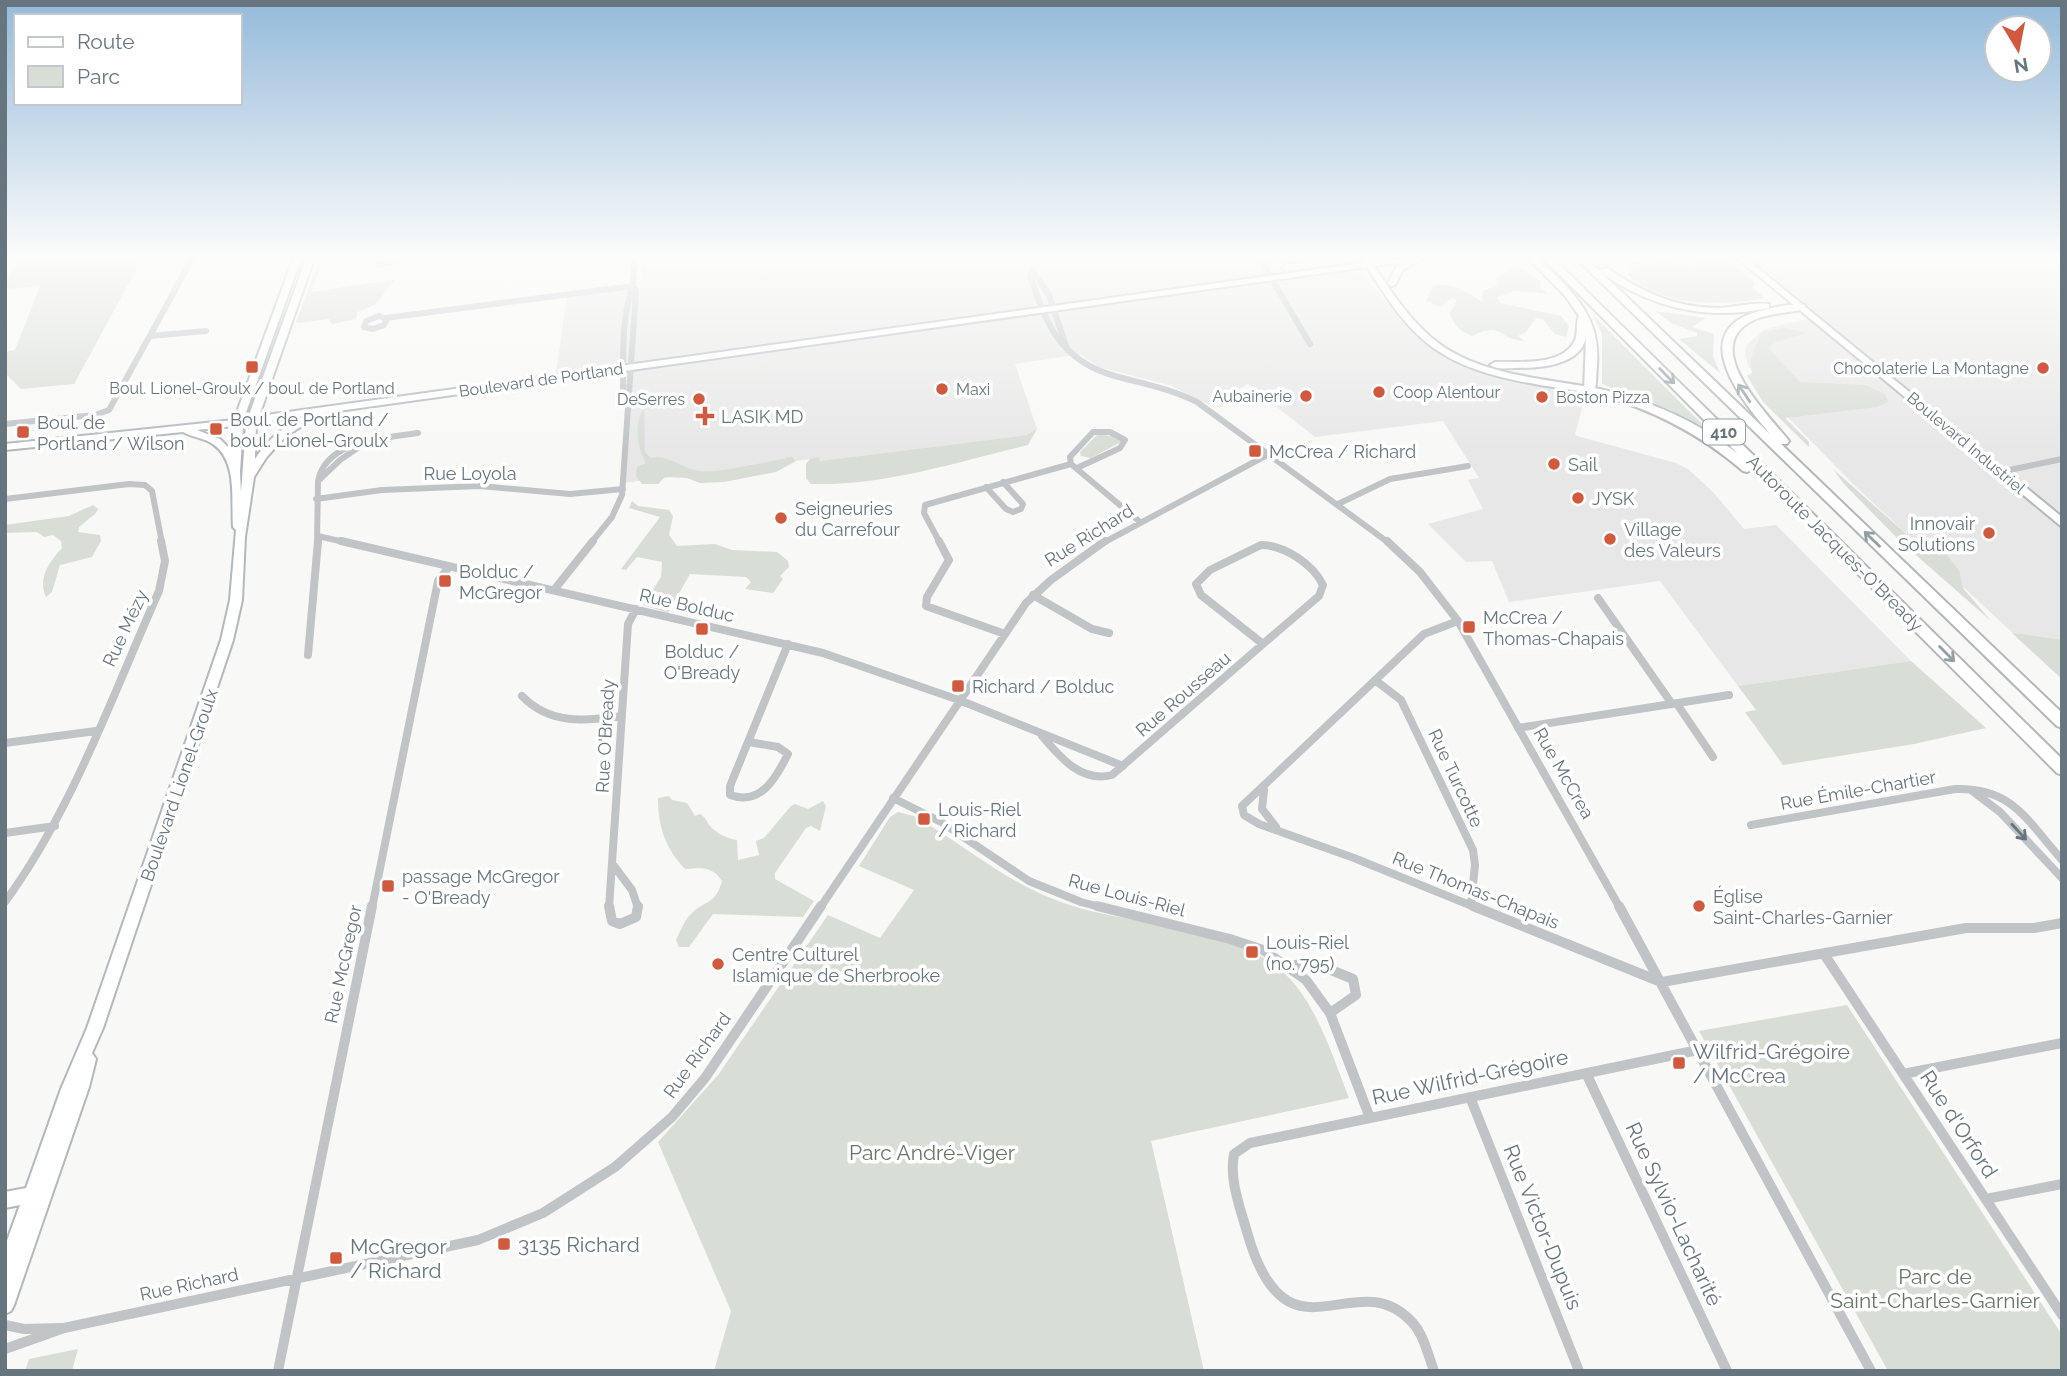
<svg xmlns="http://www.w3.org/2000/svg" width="2067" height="1376" font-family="Raleway,sans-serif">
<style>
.built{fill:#e6e7e6}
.green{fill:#d8ddd6}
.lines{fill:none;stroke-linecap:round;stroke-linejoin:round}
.secondary-casing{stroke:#b3b8bc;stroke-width:4}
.highway-casing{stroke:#b4b7ba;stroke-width:4}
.street-far2{stroke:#c0c4c7;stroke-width:6}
.street-far1{stroke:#c0c4c7;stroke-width:8}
.street{stroke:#c0c4c7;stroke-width:10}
.secondary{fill:#fff;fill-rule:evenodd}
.highway{fill:#fff;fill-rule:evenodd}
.oneway{stroke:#949ea5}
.oneway2{stroke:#66757e}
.poi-dot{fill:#d0593e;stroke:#fff;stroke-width:2.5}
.labels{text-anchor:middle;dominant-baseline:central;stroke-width:7;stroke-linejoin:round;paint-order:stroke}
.far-poi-label{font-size:16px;fill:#66757e;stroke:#fff;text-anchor:end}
.far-street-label{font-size:16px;fill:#66757e;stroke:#fff}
.shield{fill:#fff;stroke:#949ea5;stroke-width:2}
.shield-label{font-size:16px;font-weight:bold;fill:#66757e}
.poi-label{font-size:18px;fill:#66757e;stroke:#fff;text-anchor:start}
.street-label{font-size:18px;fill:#66757e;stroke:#fff}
.near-poi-label{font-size:21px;fill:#66757e;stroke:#fff;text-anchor:start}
.near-street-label{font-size:21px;fill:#66757e;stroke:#fff}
.near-park-label{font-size:21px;fill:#687665;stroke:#fff}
</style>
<rect width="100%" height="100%" fill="#f8f8f6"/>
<path class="built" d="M 642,259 L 1340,259 L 1351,272 L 1361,273 L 1401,319 L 1410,321 L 1458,361 L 1582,392 L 1585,398 L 1575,434 L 1577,436 L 1676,463 L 1688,469 L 1713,492 L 1744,529 L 1776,525 L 1911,661 L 1738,686 L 1660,581 L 1509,602 L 1492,561 L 1466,562 L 1428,524 L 1483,509 L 1468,480 L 1479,478 L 1443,421 L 1315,437 L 1248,384 L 1211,406 L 1172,386 L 1099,367 L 1080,354 L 1015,364 L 1037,429 L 1028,435 L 820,461 L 818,458 L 623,483 L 628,363 L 556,373 L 567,296 L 641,288 Z
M 1752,259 L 2062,259 L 2062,679 L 1853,484 L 1765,394 L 1749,367 L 1745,355 L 1747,344 L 1765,329 L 1820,316 Z"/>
<path class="green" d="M 21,259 L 142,259 L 74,384 L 21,389 L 5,373 L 5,352 L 15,350 L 40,286 L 5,289 L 5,281 Z
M 320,259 L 324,259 L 311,292 L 397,279 C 377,295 389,302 357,312 L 356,319 L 332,324 L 329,319 L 298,323 L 296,322 Z
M 1645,259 L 1667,259 L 1689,266 L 1695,265 L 1695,259 L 1725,259 L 1755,282 L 1753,288 L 1765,298 C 1723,306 1658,308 1627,273 L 1637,269 L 1628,268 L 1629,264 L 1636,261 L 1658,264 Z
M 1518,266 L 1542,282 L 1539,286 L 1549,294 L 1516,291 L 1497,297 L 1500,303 L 1561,316 L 1569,326 L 1566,337 L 1555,334 L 1543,319 L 1536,318 L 1526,332 L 1518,336 L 1524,341 C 1495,338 1504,321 1472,336 C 1461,331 1453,325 1450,313 L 1457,300 L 1451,298 L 1441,307 L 1426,301 L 1433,286 C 1450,281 1469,292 1482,302 L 1483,291 L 1497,284 L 1496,277 Z
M 1655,311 L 1706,318 L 1692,327 L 1714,334 L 1713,356 L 1720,373 L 1679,339 L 1697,336 L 1697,333 L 1671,323 Z
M 1593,315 L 1706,428 L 1671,410 L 1602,384 L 1602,334 Z
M 1783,328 L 1805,332 L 1805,334 L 1777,341 L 1768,348 L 1800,382 L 1865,385 L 1885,394 L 1888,402 L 1877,407 L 1785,418 L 1809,442 L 1809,447 L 1763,402 L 1747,376 L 1752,373 L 1751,359 L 1761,333 Z
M 644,409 L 645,452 L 651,458 C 666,454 682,468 698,471 C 715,474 772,461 792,457 L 796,461 L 776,472 L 724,482 L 700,483 L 687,478 L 665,477 L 658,484 L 642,484 L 636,476 L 637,467 L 646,463 C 638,450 633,421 644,409 Z
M 1037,429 L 1028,445 C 956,462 885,486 811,484 L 806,478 L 806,464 L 810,459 L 819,457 L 820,461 L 1027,435 Z
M 1098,434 L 1117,437 L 1121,442 L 1091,458 L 1081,456 L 1080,452 Z
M 1833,469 L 1913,540 L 1918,542 L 1925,537 L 1943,551 L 1959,570 L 1963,588 L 1991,621 L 1900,541 L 1844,484 Z
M 632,501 L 638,506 L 669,510 L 673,516 L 669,535 L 677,546 L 715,544 L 732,550 L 777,552 L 788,561 L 789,567 L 780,576 L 783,579 L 773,593 L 745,589 L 751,582 L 746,577 L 690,574 L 668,613 L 643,605 L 661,577 L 662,562 L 637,557 L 626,570 L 621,569 L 660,517 L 629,508 Z
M 93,505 L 98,509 L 96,513 L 79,527 L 78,532 L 100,535 L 101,541 L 92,557 L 60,565 L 52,592 L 46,597 C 37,578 50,561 62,548 L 61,541 L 53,535 L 44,537 L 37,532 L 5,533 L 5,525 L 69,516 Z
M 2012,633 L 2062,640 L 2062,679 Z
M 1911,661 L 1986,728 L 1914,744 L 1783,765 L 1745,712 L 1756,710 L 1738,686 Z
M 669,796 L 672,800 L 687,803 L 695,816 L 700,814 C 707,818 706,822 711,827 C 717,834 729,839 737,840 L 738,860 L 759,855 L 756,841 L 764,838 L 791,806 L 795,804 L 808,809 L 823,801 L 826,806 L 820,831 L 811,826 L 806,828 L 775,873 L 775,879 L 814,901 L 803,917 L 713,914 L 689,947 L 679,947 L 676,940 C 680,932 684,921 691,914 C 704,900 715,906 722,881 C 712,866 702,868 685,869 C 665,848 658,826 658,798 Z
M 898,812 L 914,816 C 963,844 1007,883 1061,902 C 1134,929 1246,922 1297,987 C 1322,1020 1334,1060 1349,1098 L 1151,1141 L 1204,1371 L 714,1371 L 731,1311 L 658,1142 L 718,1075 L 828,915 L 880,938 L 914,890 L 859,866 L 890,817 Z
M 1847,1005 L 2062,1335 L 2062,1371 L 1888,1371 L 1699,1031 Z
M 78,1349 L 72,1371 L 25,1371 L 29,1359 Z"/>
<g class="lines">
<defs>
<path id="secondary" d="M 293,259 L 301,259 L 244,418 L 248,418 L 306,259 L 314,259 L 259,416 L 1363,263 L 1363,259 L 1369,259 L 1371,262 L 1392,259 L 1422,259 L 1403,270 L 1395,285 L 1392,286 L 1388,283 L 1397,266 L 1405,262 L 1374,266 C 1391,291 1408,318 1432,338 C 1477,376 1544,378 1600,389 L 1605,392 L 1600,395 C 1543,384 1474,381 1427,343 C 1402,323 1384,294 1367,267 L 317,414 L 317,418 L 297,429 L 280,442 L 266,458 L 254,477 L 245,537 L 242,600 L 233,640 L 103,1028 L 92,1053 L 96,1059 L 89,1087 L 14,1305 L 11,1311 L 5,1314 L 5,1246 L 20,1205 L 5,1208 L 5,1192 L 26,1188 L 61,1089 L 87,1028 L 221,640 L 230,600 L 236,530 L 233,527 C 231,501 238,461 213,444 C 204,438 192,437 183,432 L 5,450 L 5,444 L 234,420 ZM 305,416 C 284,426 267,440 255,459 L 256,423 ZM 246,424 L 241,493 L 240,472 L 243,425 ZM 233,426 L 231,450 L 220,439 L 197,430 Z
M 1336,259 L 1357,259 L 1353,262 L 1286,271 L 1282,268 L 1286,265 Z
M 1738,259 L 1747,259 L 2062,517 L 2062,527 Z"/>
<path id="highway" d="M 1529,259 L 1539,259 C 1572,292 1601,315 1597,365 C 1596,374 1597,384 1594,392 L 1590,393 L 1584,390 L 1586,338 C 1579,366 1540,368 1516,368 C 1507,368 1497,370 1490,365 L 1495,362 C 1518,361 1560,367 1574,342 C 1579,335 1575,323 1579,316 L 1566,297 Z
M 1544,259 L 1554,259 L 2062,759 L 2062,775 L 2057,773 L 1753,469 L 1747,472 L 1743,471 C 1699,433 1652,409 1596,394 L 1594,392 L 1600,389 C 1651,401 1698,421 1738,454 Z
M 1577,259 L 1587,259 L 1599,270 L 1607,268 C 1642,292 1676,308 1719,308 C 1736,307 1753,302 1769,304 L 1769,308 C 1708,321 1654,309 1603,274 L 1770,434 C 1743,402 1686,333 1756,312 C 1771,308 1790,303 1805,305 L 1805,309 C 1789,313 1771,313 1756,319 C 1696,345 1768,414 1789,441 L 1787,444 L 1781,444 L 2062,713 L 2062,728 L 2057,726 Z"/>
</defs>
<use href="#secondary" class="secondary-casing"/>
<use href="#highway" class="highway-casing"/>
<path class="street-far2" d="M 1260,259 L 1310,344
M 378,265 L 402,259
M 1033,271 L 1030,275 C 1046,325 1061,361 1115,376 C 1144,384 1171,389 1197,402 L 1389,543
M 1033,271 L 1049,295 L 1067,349
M 379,316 L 387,319 L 384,325 L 373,329 L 364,327 L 366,321 Z
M 385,318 L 633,286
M 150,336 L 206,331
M 627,402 L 623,397 C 624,361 620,320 633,286
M 5,424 L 95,415 L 109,410 L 192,259
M 365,443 L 340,460 L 318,481 C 326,440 384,438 418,433
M 1071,464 L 1070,457 L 1093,432 L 1110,432 L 1125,440 L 1120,448 L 1077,468
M 2000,472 L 2062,459
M 986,487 L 1006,509 L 1013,512 L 1021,509 L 1023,504 L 1003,482
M 5,499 L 129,484 L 145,485 L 152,491 L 162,543
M 316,499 L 382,490 L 480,486 L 570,494 L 623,489
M 1338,504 L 1390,479 L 1468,466
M 318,536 L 348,543
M 317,543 L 318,481
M 591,543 L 612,517 L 622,495 L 636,291 L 633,286 L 634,259
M 940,543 L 924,513 L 925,505 L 1071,464 L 1140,522
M 1103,543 L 1269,454"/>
<path class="street-far1" d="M 341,541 L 823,653 L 959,700 L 1123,766
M 939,541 L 949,560 L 927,597 L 926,606 L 1005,634
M 1387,541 L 1420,572 L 1458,621 L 1620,908
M 1261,545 C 1284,545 1313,564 1323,585 L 1319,596 L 1263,644 L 1201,595 L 1196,584 L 1210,570 Z
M 554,590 L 593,541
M 1033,595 L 1092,629 L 1109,633
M 1598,598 L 1672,704
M 1458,621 L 1424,634 L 1242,806 L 1244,815 L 1259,824 L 1354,858 L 1477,908
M 308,655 L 318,541
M 1375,680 L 1401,700 L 1473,850 L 1475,865 L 1471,904
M 522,696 C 550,725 585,721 622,716
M 1677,704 L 1713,757
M 1518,728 L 1729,695
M 1042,736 C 1060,757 1081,783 1112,775 L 1263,644
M 749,742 L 778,747 L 788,754 C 776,778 761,806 730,795 L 730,786 L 788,644
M 5,743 L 96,731
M 1264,790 L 1262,809 L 1276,827
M 1971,790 L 2000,812 L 2062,878
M 893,798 L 941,822 L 1029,881 L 1081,902 L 1104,908
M 1751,825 L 1955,789 C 2013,787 2027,821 2062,860
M 5,833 L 55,826
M 614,866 L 632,890 L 638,908
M 5,902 C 73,809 112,696 159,591 L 165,561 L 161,541
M 372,908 L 438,581 L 449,567
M 609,908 L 628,624 L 636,609
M 820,908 L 1026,603 L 1051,580 L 1105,541"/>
<path class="street" d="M 609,906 L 612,921 L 620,924 L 636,917 L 638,906
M 1097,906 L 1230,939 L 1263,950 L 1306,980 L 1330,1013 L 1370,1118
M 1473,906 L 1661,982
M 1619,906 L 1871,1371
M 1824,954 L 2062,1315
M 1287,966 L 1314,963 L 1353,979 L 1356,995 L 1330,1013
M 1662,982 L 1966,928 L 2034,928 L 2062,923
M 1586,1073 L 1727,1371
M 1903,1074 L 2062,1043
M 1470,1097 L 1579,1371
M 1986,1199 L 2062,1184
M 5,1325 L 24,1329 L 61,1328
M 5,1349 L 64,1328 L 478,1240 L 543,1213 L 615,1167 L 672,1117 L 705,1078 L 821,906
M 278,1371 L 372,906
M 1434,1371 C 1428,1355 1424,1335 1412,1322 C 1355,1260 1287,1373 1247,1232 C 1240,1207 1229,1180 1234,1154 L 1250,1143 L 1698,1050"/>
<use href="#secondary" class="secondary"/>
<use href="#highway" class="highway"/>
</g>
<defs><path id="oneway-shaft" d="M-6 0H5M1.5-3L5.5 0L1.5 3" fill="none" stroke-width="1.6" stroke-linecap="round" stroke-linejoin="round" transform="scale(1.75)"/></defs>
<g class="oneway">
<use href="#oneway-shaft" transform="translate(1667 376) rotate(45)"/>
<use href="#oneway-shaft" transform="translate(1744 393) rotate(-124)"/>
<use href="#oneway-shaft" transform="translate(1872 539) rotate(-136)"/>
<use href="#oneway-shaft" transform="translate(1947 654) rotate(45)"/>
</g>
<use class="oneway2" href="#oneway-shaft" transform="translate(2019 832) rotate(47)"/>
<linearGradient id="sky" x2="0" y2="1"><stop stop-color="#94bada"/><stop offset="0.57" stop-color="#fcfcfb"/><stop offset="1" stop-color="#fcfcfb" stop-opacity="0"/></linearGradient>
<rect width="2067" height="451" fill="url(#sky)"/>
<g class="poi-dot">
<rect x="245" y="360" width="14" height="14" rx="3.5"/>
<circle cx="2043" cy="368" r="7"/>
<circle cx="942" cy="389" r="7"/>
<circle cx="1379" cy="392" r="7"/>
<circle cx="1306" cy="396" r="7"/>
<circle cx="1542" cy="397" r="7"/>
<circle cx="699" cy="399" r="7"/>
<path d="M701.5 405.5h7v7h7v7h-7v7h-7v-7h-7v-7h7z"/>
<rect x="209" y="422" width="14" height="14" rx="3.5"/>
<rect x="16" y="425" width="14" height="14" rx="3.5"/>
<rect x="1248" y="444" width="14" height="14" rx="3.5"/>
<circle cx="1554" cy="464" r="7"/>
<circle cx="1578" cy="498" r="7"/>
<circle cx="781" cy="518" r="7"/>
<circle cx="1989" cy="533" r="7"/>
<circle cx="1610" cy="539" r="7"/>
<rect x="438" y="574" width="14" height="14" rx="3.5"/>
<rect x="1462" y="620" width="14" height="14" rx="3.5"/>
<rect x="695" y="622" width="14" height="14" rx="3.5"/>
<rect x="951" y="679" width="14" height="14" rx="3.5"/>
<rect x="917" y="812" width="14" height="14" rx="3.5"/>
<rect x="381" y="879" width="14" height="14" rx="3.5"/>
<circle cx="1699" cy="906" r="7"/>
<rect x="1245" y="945" width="14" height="14" rx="3.5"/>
<circle cx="718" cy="964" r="7"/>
<rect x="1672" y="1056" width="14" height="14" rx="3.5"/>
<rect x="497" y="1237" width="14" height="14" rx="3.5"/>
<rect x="329" y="1251" width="14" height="14" rx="3.5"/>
</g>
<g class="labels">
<g class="far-poi-label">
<text x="2029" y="368">Chocolaterie La Montagne</text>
<text x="252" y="388" text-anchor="middle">Boul. Lionel-Groulx / boul. de Portland</text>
<text x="956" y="389" text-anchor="start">Maxi</text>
<text x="1393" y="392" text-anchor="start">Coop Alentour</text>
<text x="1292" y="396">Aubainerie</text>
<text x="1556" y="397" text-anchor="start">Boston Pizza</text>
<text x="685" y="399">DeSerres</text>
</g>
<g class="far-street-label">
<text transform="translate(541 380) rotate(-8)">Boulevard de Portland</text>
<text transform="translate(1966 443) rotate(40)">Boulevard Industriel</text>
</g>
<rect class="shield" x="1703" y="419.5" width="42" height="25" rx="5"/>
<g class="shield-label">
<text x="1724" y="432">410</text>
</g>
<g class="poi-label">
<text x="721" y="416">LASIK MD</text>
<text x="230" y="419">Boul. de Portland /<tspan x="230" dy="21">boul. Lionel-Groulx</tspan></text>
<text x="37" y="422">Boul. de<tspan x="37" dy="21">Portland / Wilson</tspan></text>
<text x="1269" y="451">McCrea / Richard</text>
<text x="1568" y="464">Sail</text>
<text x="1592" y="498">JYSK</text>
<text x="795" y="508">Seigneuries<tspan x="795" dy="21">du Carrefour</tspan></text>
<text x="1975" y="523" text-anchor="end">Innovair<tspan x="1975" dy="21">Solutions</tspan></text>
<text x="1624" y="529">Village<tspan x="1624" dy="21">des Valeurs</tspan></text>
<text x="459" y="571">Bolduc /<tspan x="459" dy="21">McGregor</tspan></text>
<text x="1483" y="617">McCrea /<tspan x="1483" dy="21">Thomas-Chapais</tspan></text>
<text x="702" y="651" text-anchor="middle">Bolduc /<tspan x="702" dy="21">O'Bready</tspan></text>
<text x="972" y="686">Richard / Bolduc</text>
<text x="938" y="809">Louis-Riel<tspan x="938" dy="21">/ Richard</tspan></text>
<text x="402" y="876">passage McGregor<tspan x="402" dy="21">- O'Bready</tspan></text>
<text x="1713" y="896">Église<tspan x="1713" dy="21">Saint-Charles-Garnier</tspan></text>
<text x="1266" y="942">Louis-Riel<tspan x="1266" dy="21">(no. 795)</tspan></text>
<text x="732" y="954">Centre Culturel<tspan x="732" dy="21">Islamique de Sherbrooke</tspan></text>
</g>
<g class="street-label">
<text x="470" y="473">Rue Loyola</text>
<text transform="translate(1089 535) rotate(-32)">Rue Richard</text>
<text transform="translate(1835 543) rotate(45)">Autoroute Jacques-O'Bready</text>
<text transform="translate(687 605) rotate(13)">Rue Bolduc</text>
<text transform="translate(125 628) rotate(-65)">Rue Mézy</text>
<text transform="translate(1183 694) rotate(-41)">Rue Rousseau</text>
<text transform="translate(605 736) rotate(-87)">Rue O'Bready</text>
<text transform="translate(1564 773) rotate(60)">Rue McCrea</text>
<text transform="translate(1456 778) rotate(65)">Rue Turcotte</text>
<text transform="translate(179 785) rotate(-71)">Boulevard Lionel-Groulx</text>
<text transform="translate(1858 790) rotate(-10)">Rue Émile-Chartier</text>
<text transform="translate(1476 890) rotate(22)">Rue Thomas-Chapais</text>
<text transform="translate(1127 895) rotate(15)">Rue Louis-Riel</text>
<text transform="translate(343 964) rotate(-78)">Rue McGregor</text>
<text transform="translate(697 1055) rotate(-54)">Rue Richard</text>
<text transform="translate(189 1284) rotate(-12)">Rue Richard</text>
</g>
<g class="near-poi-label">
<text x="1693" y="1051">Wilfrid-Grégoire<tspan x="1693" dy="24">/ McCrea</tspan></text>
<text x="518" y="1244">3135 Richard</text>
<text x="350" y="1246">McGregor<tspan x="350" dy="24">/ Richard</tspan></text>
</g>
<g class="near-street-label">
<text transform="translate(1470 1077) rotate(-12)">Rue Wilfrid-Grégoire</text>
<text transform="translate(1959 1124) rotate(57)">Rue d'Orford</text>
<text transform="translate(1674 1214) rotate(65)">Rue Sylvio-Lacharité</text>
<text transform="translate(1543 1227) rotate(68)">Rue Victor-Dupuis</text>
</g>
<g class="near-park-label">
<text x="932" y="1152">Parc André-Viger</text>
<text x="1935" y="1276">Parc de<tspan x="1935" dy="24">Saint-Charles-Garnier</tspan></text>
</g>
</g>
<rect width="2067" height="1376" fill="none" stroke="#66757e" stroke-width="14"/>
<rect x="14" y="14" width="228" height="91" fill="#ffffff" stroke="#c2c8cb" stroke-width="2"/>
<rect x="28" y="37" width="35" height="10" fill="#ffffff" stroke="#c2c8cb" stroke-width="2"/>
<text x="77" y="49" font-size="21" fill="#66757e">Route</text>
<rect x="28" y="66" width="35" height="21" fill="#d8ddd6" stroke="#c2c8cb" stroke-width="2"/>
<text x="77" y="84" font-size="21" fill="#66757e">Parc</text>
<g transform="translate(2018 49) rotate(170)"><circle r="33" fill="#ffffff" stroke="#c2c8cb" stroke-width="2"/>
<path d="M0-5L12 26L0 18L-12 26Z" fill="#d0593e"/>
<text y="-10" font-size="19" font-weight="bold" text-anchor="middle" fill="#66757e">N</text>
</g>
</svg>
